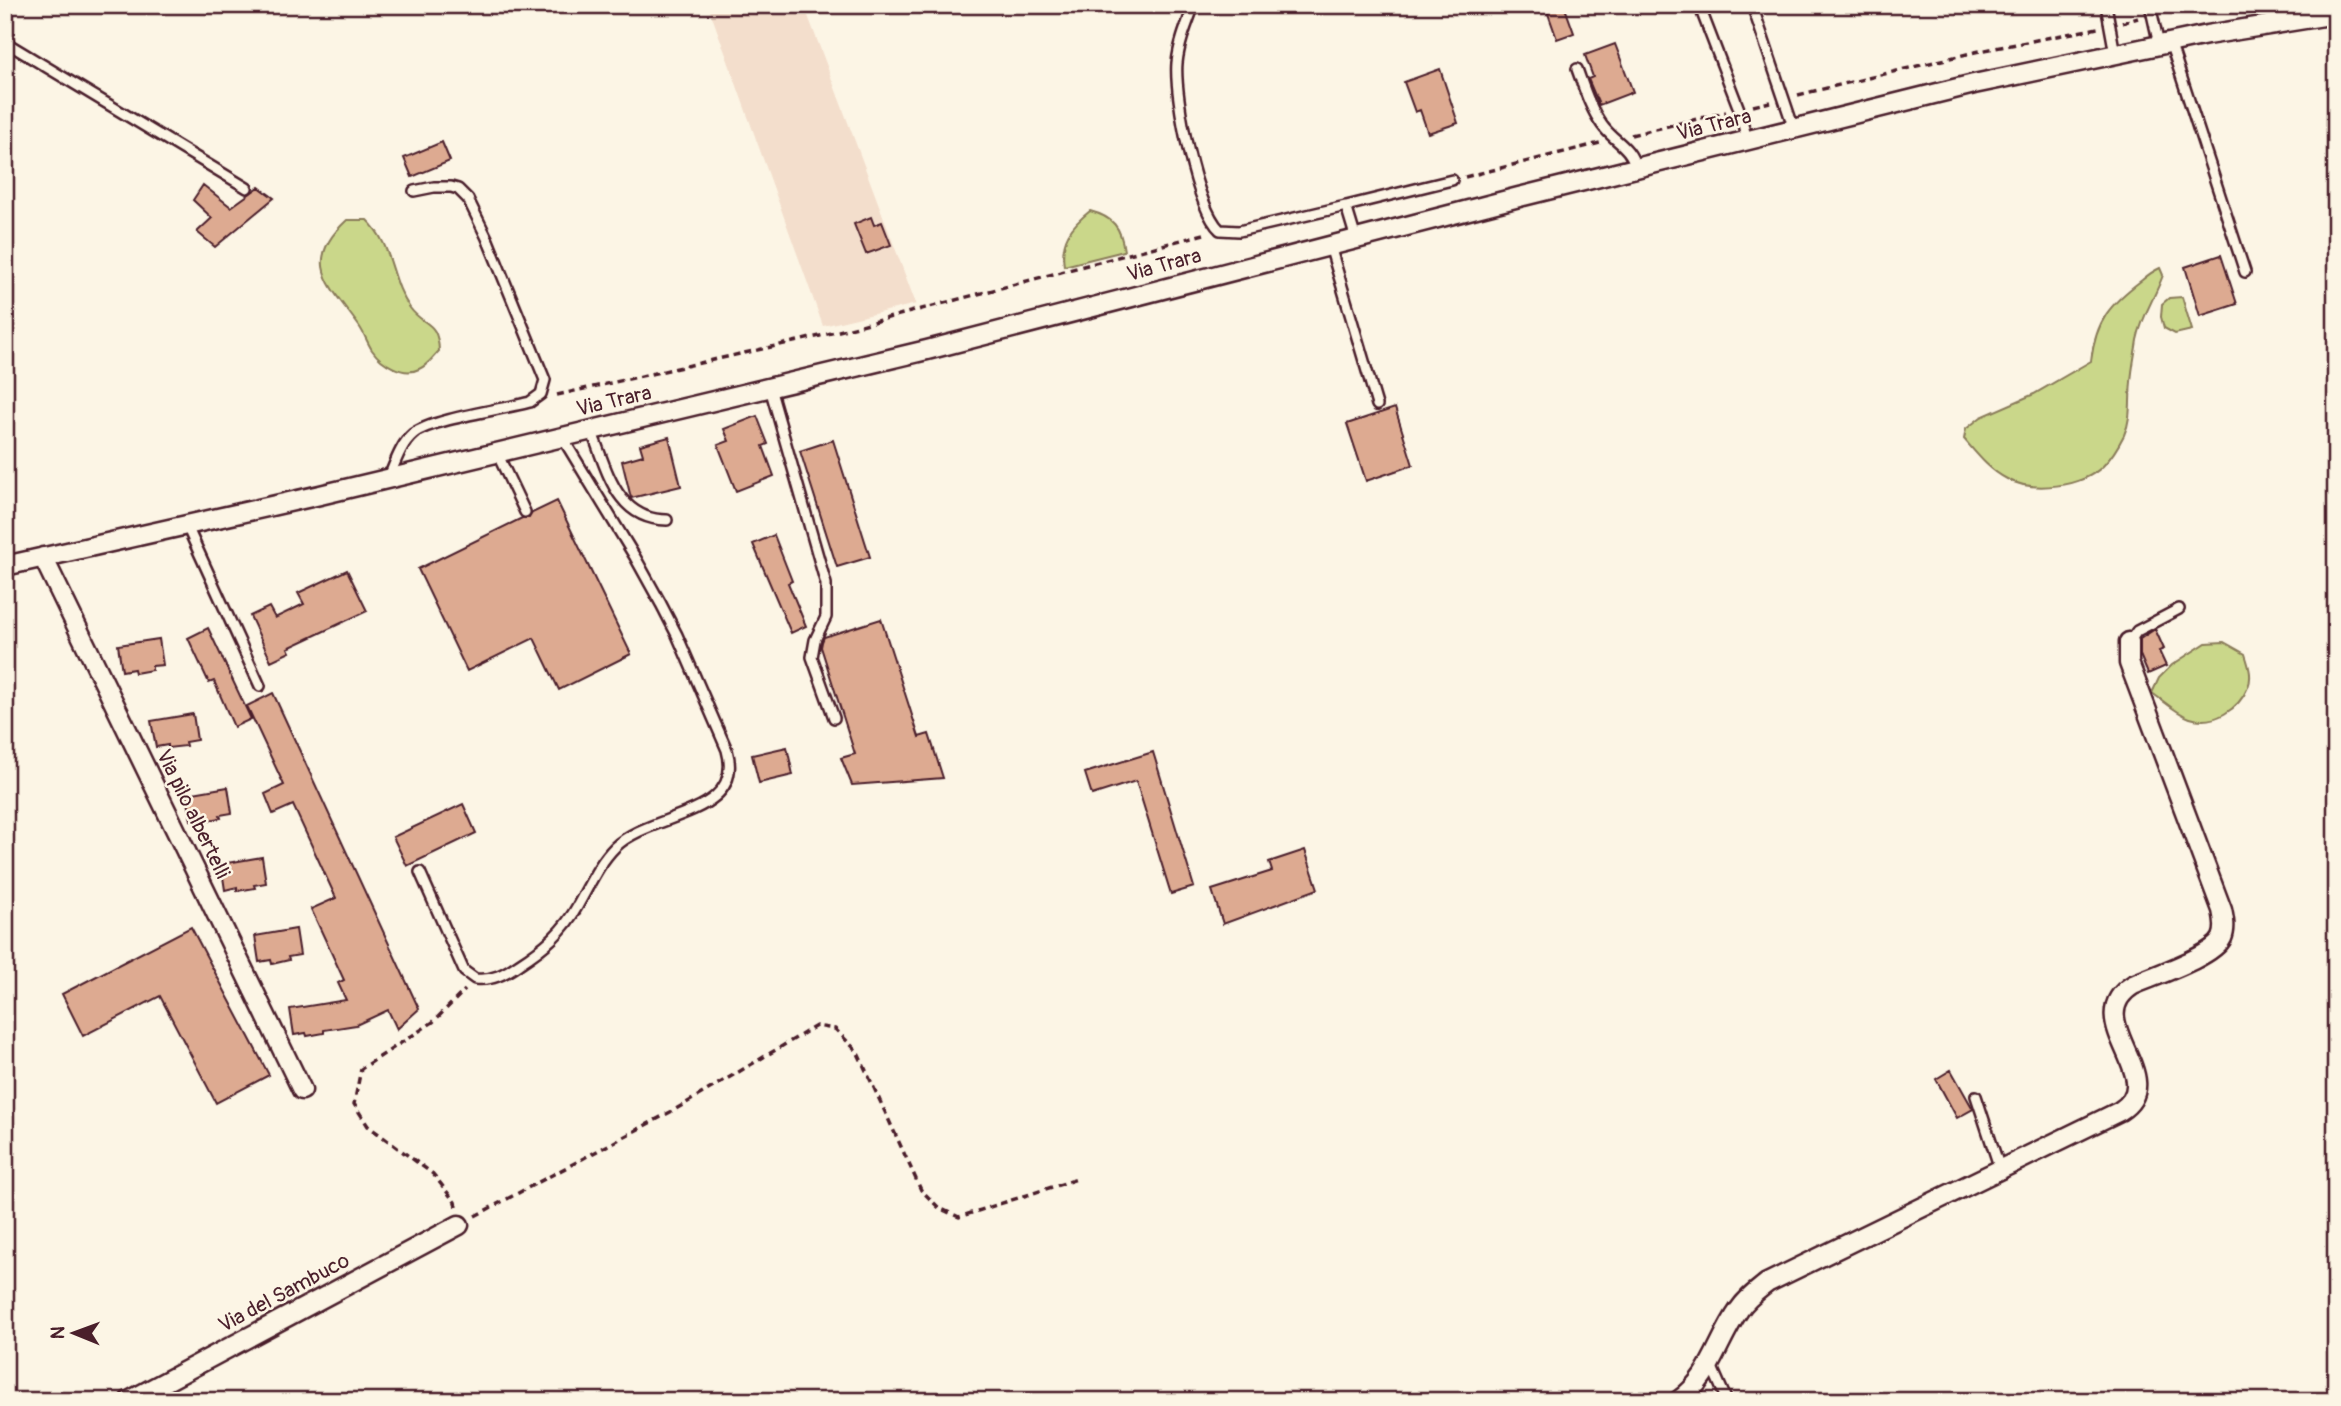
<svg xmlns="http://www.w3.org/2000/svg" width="2341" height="1406" font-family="Pangolin,sans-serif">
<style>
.built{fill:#f3decc}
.green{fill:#cad78a;stroke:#8a7b5a;stroke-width:2}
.building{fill:#ddaa91;stroke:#4a1f2b;stroke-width:2}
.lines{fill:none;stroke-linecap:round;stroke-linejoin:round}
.lane-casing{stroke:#4a1f2b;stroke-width:14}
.street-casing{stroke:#4a1f2b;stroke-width:23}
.path{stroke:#4a1f2b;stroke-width:3.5;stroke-dasharray:7 5;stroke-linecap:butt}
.lane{stroke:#fcf5e5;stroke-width:9}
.street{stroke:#fcf5e5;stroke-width:18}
.labels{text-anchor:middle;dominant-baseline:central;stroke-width:5;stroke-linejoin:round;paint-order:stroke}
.street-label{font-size:21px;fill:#4a1f2b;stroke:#fcf5e5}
</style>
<rect width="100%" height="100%" fill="#fcf5e5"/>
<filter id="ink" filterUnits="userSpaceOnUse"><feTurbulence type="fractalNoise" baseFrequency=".0143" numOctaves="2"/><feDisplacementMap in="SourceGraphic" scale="14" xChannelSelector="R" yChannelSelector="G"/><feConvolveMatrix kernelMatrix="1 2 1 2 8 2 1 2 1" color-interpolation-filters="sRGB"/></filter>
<g filter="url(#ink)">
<path class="built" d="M 708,5 L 804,5 L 916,304 L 823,326 Z"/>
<path class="green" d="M 1090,211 C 1113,217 1121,227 1124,251 L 1064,266 C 1060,240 1071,226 1090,211 Z
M 347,220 L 367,220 C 394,246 390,280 410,308 C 424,327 438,320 439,351 C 433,357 427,366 419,369 C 403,377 381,363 372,350 C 367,342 364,333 359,326 C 331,286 300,263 347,220 Z
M 2160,268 L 2163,275 C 2155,298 2142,315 2137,340 C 2135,354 2132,368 2131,382 C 2129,400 2132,418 2124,435 C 2119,445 2111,458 2103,466 C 2082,487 2033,493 2007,479 C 1989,470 1977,454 1964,439 L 1966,429 L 1981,417 L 2034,394 L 2091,361 C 2096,320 2110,304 2142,280 C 2148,275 2153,271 2160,268 Z
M 2182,297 L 2192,330 L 2175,334 L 2164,328 L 2161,317 L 2162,304 L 2169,298 Z
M 2224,642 L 2245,654 C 2248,664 2253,676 2248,687 C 2239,709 2214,726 2190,718 C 2176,713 2164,701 2152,693 L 2159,678 L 2172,665 L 2206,643 Z"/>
<path class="building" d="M 1545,5 L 1564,5 L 1574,33 L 1557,39 Z
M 1615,44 L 1633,92 L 1599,105 L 1588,79 L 1593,77 L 1585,55 Z
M 1440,69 L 1458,123 L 1428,133 L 1420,110 L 1415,112 L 1404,82 Z
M 442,142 L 450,161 L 412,177 L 404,158 Z
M 203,185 L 231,207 L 259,187 L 274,198 L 215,247 L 197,232 L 212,218 L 193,200 Z
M 871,217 L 874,225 L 882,222 L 891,245 L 866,254 L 854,224 Z
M 2221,255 L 2237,304 L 2200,316 L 2185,267 Z
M 1395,408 L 1413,465 L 1366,481 L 1347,424 Z
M 757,416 L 768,444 L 763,446 L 774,476 L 736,491 L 718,445 L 729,441 L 724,429 Z
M 669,437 L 681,486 L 631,498 L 622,461 L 643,455 L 640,445 Z
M 833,440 L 870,557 L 837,567 L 800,451 Z
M 557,501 L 631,654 L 559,690 L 534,638 L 467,671 L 418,569 L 522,518 L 529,518 L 532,513 Z
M 774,535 L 792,581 L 788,583 L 806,626 L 791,633 L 753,544 Z
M 347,570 L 367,611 L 288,648 L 290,652 L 271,661 L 250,616 L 269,607 L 275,618 L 304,604 L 298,593 Z
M 881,619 L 919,737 L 929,734 L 943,778 L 852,785 L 841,758 L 855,754 L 821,647 L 822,642 L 824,637 Z
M 208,628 L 251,719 L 234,727 L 214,681 L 209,683 L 188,638 Z
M 2155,629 L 2164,649 L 2159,651 L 2166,666 L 2148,674 L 2140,655 L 2140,639 Z
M 159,639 L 163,665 L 152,666 L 152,670 L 135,673 L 134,669 L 122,671 L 118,645 Z
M 273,693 L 419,1009 L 397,1029 L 388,1010 L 356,1025 L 324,1030 L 324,1033 L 307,1036 L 306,1033 L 294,1035 L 290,1009 L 346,1000 L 338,983 L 344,980 L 311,909 L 336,898 L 293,805 L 273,814 L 265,794 L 284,785 L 247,706 Z
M 193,714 L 197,740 L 185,742 L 186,746 L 168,748 L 168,745 L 156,747 L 151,721 Z
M 787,747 L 793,775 L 759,783 L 752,755 Z
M 1153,752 L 1194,887 L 1171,894 L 1136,781 L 1092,795 L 1085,773 Z
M 228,787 L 232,813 L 220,815 L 221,818 L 203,821 L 203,818 L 191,820 L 187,794 Z
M 463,804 L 476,833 L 407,866 L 393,837 Z
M 1305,850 L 1318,889 L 1223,924 L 1212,890 L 1272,871 L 1269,862 Z
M 262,857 L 266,883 L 254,885 L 255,888 L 237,891 L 237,887 L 225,890 L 221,864 Z
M 191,927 L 269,1075 L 216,1103 L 160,996 L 83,1036 L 62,994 Z
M 296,929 L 300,955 L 288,957 L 289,960 L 272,964 L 271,960 L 259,962 L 255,936 Z
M 1951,1070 L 1973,1109 L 1957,1118 L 1936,1079 Z"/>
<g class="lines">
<defs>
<path id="lane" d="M 1194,5 C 1187,24 1179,43 1177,63 C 1174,96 1196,208 1220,230 L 1239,231 L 1346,206 L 1356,239
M 1699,5 L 1739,109 L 1747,140
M 1752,5 L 1794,129
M 2106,5 L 2115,54
M 2150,5 L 2159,45
M 2301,5 L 2303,19
M 5,42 L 247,188
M 2170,42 L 2245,272
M 1577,69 C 1584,88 1590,108 1602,125 C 1614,142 1630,145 1636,168
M 1346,206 L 1452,180
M 1330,246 L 1377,405
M 770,388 L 826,584 L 826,617 L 815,640 L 812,657 L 834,718
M 591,430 C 607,469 616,520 667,520
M 497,453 L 525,512
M 389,477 C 395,463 401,444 413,434 C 431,419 504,409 530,402 L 541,394 L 545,380 L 487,238 L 468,199 L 458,189 L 451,187 L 434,187 L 414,191
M 186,524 L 260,686
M 2129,642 L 2137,631 L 2179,609
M 420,872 L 464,971 L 475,979 C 492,981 505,974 519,964 C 544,948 564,931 578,905 C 590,884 599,863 615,847 C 650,812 746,817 727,750 L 677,635 L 661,604 L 635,557 L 562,437
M 1976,1096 L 2000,1169
M 1711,1365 L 1727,1401"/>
<path id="street" d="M 43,557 L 302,1090
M 5,566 L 320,495 L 927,350 L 1519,197 L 1974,84 L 2207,35 L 2336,14
M 129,1401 L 459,1225
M 1678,1401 C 1711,1378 1717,1341 1739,1310 C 1746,1299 1757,1291 1767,1283 L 2120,1111 C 2172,1078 2077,1020 2133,985 C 2153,976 2213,957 2222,938 C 2226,929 2224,919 2222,910 L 2129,663 L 2129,642"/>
</defs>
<use href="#lane" class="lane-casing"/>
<use href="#street" class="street-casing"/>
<path class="path" d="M 2166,12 L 2180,5
M 2122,23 L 2138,18
M 1798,95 L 1975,52 L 2098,28
M 1753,106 L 1770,102
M 1631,135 L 1726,112
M 1465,177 L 1600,143
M 557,395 L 820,336 L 1204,234
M 456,1207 L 455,1202 L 433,1174 L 368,1126 L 354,1104 L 361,1069 L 433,1022 L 465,990
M 475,1216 L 676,1109 L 816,1026 L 835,1029 L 857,1051 L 921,1190 L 939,1208 L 959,1217 L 1077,1179"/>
<use href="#lane" class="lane"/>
<use href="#street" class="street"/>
</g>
</g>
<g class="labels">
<g class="street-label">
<text transform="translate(1714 125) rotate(-14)">Via Trara</text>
<text transform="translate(1164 265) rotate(-15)">Via Trara</text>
<text transform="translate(614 401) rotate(-13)">Via Trara</text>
<text transform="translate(193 814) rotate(64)">Via pilo albertelli</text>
<text transform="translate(284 1293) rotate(-28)">Via del Sambuco</text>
</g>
</g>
<rect width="2341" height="1406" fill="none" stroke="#fcf5e5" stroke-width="28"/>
<rect x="14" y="14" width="2313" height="1378" fill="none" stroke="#4a1f2b" stroke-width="2.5" filter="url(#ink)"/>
<g transform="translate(74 1333) rotate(271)" stroke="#fcf5e5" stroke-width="5" paint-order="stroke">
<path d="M0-5L12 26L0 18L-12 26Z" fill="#4a1f2b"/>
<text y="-10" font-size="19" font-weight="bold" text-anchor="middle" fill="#4a1f2b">N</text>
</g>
</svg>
